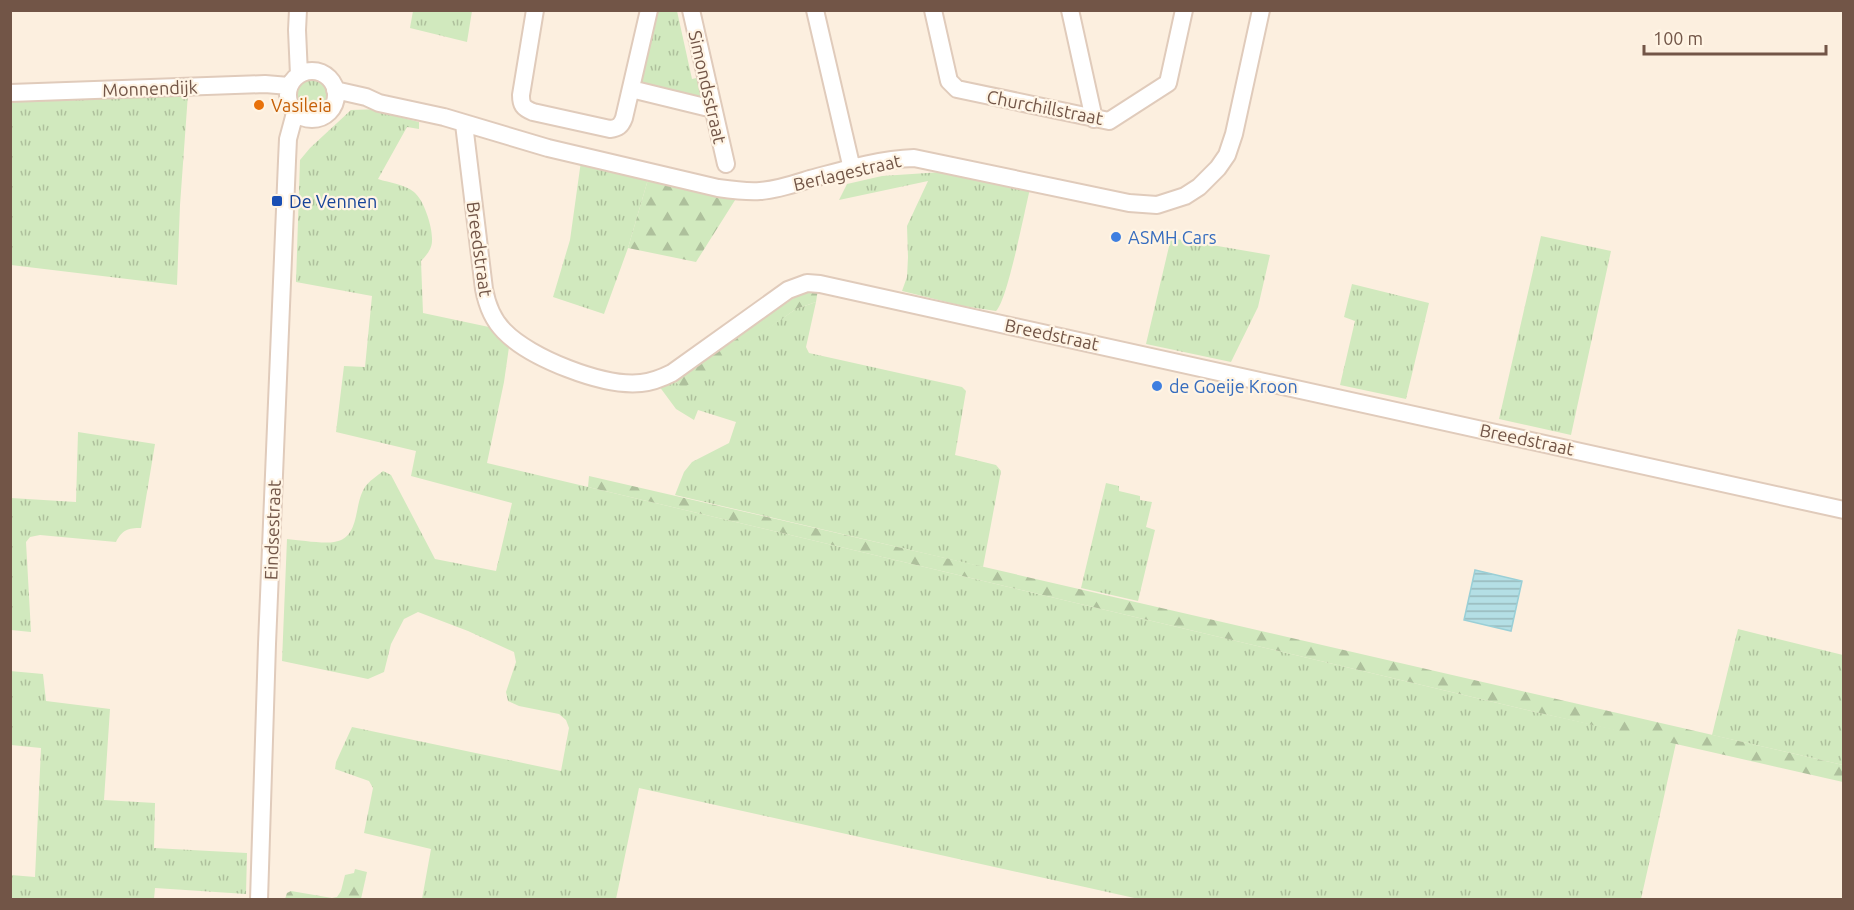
<svg xmlns="http://www.w3.org/2000/svg" width="1854" height="910" font-family="Ubuntu,sans-serif">
<style>
.grass{fill:url(#grass-tufts)}
.forest{fill:url(#forest-firs)}
.water{fill:url(#water-rules);stroke:#9acfd6;stroke-width:1.5}
.lines{fill:none;stroke-linecap:round;stroke-linejoin:round}
.minor-casing{stroke:#e0cbbb;stroke-width:20}
.minor{stroke:#fff;stroke-width:16}
.food-dot{fill:#e8710a;stroke:#fff4e4;stroke-width:2}
.transit-dot{fill:#1a4fb4;stroke:#fff4e4;stroke-width:2}
.shop-dot{fill:#3f7fe0;stroke:#fff4e4;stroke-width:2}
.labels{text-anchor:middle;dominant-baseline:central;stroke-width:4.5;stroke-linejoin:round;paint-order:stroke}
.street-label{font-size:18px;fill:#725547;stroke:#fff4e4}
.food-label{font-size:18px;fill:#c56008;stroke:#fff4e4;text-anchor:start}
.transit-label{font-size:18px;fill:#164399;stroke:#fff4e4;text-anchor:start}
.shop-label{font-size:18px;fill:#366cbe;stroke:#fff4e4;text-anchor:start}
</style>
<defs>
<pattern id="grass-tufts" width="24" height="20" patternUnits="userSpaceOnUse" patternTransform="scale(1.5)"><rect width="24" height="20" fill="#d1e9be"/><path d="M3 7l-1-3M5 7V3M7 7l1-3M15 17l-1-3M17 17v-4M19 17l1-3" fill="none" stroke="#aec09c"/></pattern>
<pattern id="forest-firs" width="22" height="20" patternUnits="userSpaceOnUse" patternTransform="scale(1.5)"><rect width="22" height="20" fill="#d1e9be"/><path d="M5 1l3.5 6h-7zM16 11l3.5 6h-7z" fill="#aec09c"/></pattern>
<pattern id="water-rules" width="6" height="5" patternUnits="userSpaceOnUse" patternTransform="scale(1.5)"><rect width="6" height="5" fill="#b4dfe5"/><path d="M0 2.5h6" fill="none" stroke="#97b8bb"/></pattern>
</defs>
<rect width="100%" height="100%" fill="#fcefdf"/>
<path class="grass" d="M 413,11 L 472,11 L 467,42 L 410,28 Z
M 653,11 L 677,11 L 692,79 L 701,77 L 703,95 L 699,99 L 640,85 Z
M296 96a16 16 0 1 1 32 0a16 16 0 1 1-32 0Z
M 188,94 L 180,205 L 177,285 L 11,265 L 10,101 Z
M 382,109 L 395,111 L 399,117 L 419,122 L 419,129 L 407,127 L 378,179 C 390,183 404,184 414,192 C 424,200 433,228 432,241 C 432,249 426,256 421,261 L 423,313 L 503,330 L 510,340 L 504,382 L 487,463 L 1531,711 L 1676,743 L 1641,899 L 1139,899 L 639,788 L 616,899 L 422,899 L 431,849 L 364,833 L 373,788 L 369,781 L 335,769 L 336,762 L 352,727 L 561,771 L 569,728 L 566,720 L 559,714 L 519,706 L 508,701 L 506,692 L 516,662 L 514,652 L 468,631 L 418,612 L 404,619 L 391,644 L 384,672 L 368,679 L 282,661 L 287,539 C 299,540 323,544 334,542 C 361,538 353,505 365,487 C 369,481 377,476 383,471 L 391,475 L 435,559 L 496,571 L 512,503 L 411,476 L 416,451 L 336,432 L 344,366 L 365,367 L 372,296 L 296,282 L 300,160 L 310,148 L 351,110 Z
M 581,161 L 649,176 L 628,248 L 604,314 L 553,297 L 570,240 Z
M 942,172 L 1030,189 C 1025,209 1007,302 996,311 L 963,306 L 902,291 L 907,277 L 908,257 L 907,226 L 928,181 L 839,200 L 847,184 L 882,176 Z
M 1541,236 L 1611,251 L 1571,435 L 1499,419 Z
M 1171,238 L 1270,255 L 1258,307 L 1231,362 L 1146,344 Z
M 1352,284 L 1429,303 L 1406,399 L 1340,385 L 1355,321 L 1344,317 Z
M 816,302 L 806,347 L 809,353 L 962,387 L 966,391 L 955,455 L 996,465 L 1001,471 L 983,567 L 675,495 L 684,472 L 692,462 L 729,443 L 736,422 L 698,410 L 694,420 L 676,409 L 659,386 L 674,380 L 678,384 L 697,377 L 796,309 Z
M 78,432 L 155,444 L 141,528 C 128,528 122,530 116,542 L 40,535 L 30,537 L 26,542 L 31,632 L 11,630 L 11,498 L 76,502 Z
M 1106,483 L 1119,486 L 1119,491 L 1140,496 L 1140,500 L 1152,502 L 1146,527 L 1155,530 L 1138,601 L 1081,588 Z
M 1738,629 L 1843,655 L 1843,765 L 1712,735 Z
M 10,671 L 43,674 L 46,701 L 110,709 L 104,800 L 155,803 L 154,848 L 247,853 L 246,894 L 155,888 L 154,899 L 11,899 L 11,875 L 35,877 L 41,748 L 11,745 Z"/>
<path class="forest" d="M 649,176 L 737,197 L 696,262 L 628,248 Z
M 818,289 L 816,302 L 796,309 L 685,387 L 681,387 L 674,380 L 801,293 Z
M 589,476 L 1843,765 L 1843,782 L 1531,711 L 588,487 Z
M 355,869 L 367,872 L 361,899 L 285,899 L 287,893 L 291,891 L 332,898 L 337,897 L 341,891 L 345,875 L 354,873 Z"/>
<path class="water" d="M 1475,570 L 1522,581 L 1511,631 L 1464,620 Z"/>
<g class="lines">
<defs>
<path id="minor" d="M 298,10 L 297,30 L 299,75
M 535,10 L 521,95 C 521,105 523,108 533,112 L 610,129 C 618,128 621,126 624,118 L 649,10
M 691,10 L 726,164
M 815,10 L 852,169
M 933,10 L 949,81 L 957,89 L 1109,121 L 1168,83 L 1184,10
M 1070,10 L 1094,119
M288 95a24 24 0 1 1 48 0a24 24 0 1 1-48 0Z
M 631,89 L 713,109
M 335,90 L 366,97 L 379,103 L 444,117 L 548,148 L 718,188 C 732,190 746,192 760,191 C 777,190 794,184 810,179 C 843,170 880,159 914,158 L 1129,203 L 1157,205 L 1185,196 L 1199,187 L 1218,168 L 1227,155 L 1234,134 L 1261,10
M 10,93 L 265,84 L 289,86
M 464,124 L 484,289 C 487,305 492,319 504,331 C 530,358 603,387 641,383 C 652,382 662,378 672,373 L 788,290 L 807,283 L 820,284 L 1844,510
M 259,900 L 267,644 L 287,161 L 288,139 L 295,113"/>
</defs>
<use href="#minor" class="minor-casing"/>
<use href="#minor" class="minor"/>
</g>
<circle class="food-dot" cx="259" cy="105" r="6"/>
<rect class="transit-dot" x="271" y="195" width="12" height="12" rx="3"/>
<g class="shop-dot">
<circle cx="1116" cy="237" r="6"/>
<circle cx="1157" cy="386" r="6"/>
</g>
<g class="labels">
<g class="street-label">
<text transform="translate(708 87) rotate(77)">Simondsstraat</text>
<text transform="translate(150 88) rotate(-2)">Monnendijk</text>
<text transform="translate(1045 107) rotate(11)">Churchillstraat</text>
<text transform="translate(847 172) rotate(-13)">Berlagestraat</text>
<text transform="translate(480 249) rotate(82)">Breedstraat</text>
<text transform="translate(1052 334) rotate(12)">Breedstraat</text>
<text transform="translate(1527 439) rotate(12)">Breedstraat</text>
<text transform="translate(272 530) rotate(-88)">Eindsestraat</text>
</g>
<g class="food-label">
<text x="271" y="105">Vasileia</text>
</g>
<g class="transit-label">
<text x="289" y="201">De Vennen</text>
</g>
<g class="shop-label">
<text x="1128" y="237">ASMH Cars</text>
<text x="1169" y="386">de Goeije Kroon</text>
</g>
</g>
<rect width="1854" height="910" fill="none" stroke="#725547" stroke-width="24"/>
<path d="M1644 45v9h182v-9" fill="none" stroke="#725547" stroke-width="3"/>
<text x="1653" y="45" font-size="18" fill="#725547" stroke="#fff4e4" stroke-width="4.5" paint-order="stroke">100 m</text>
</svg>
